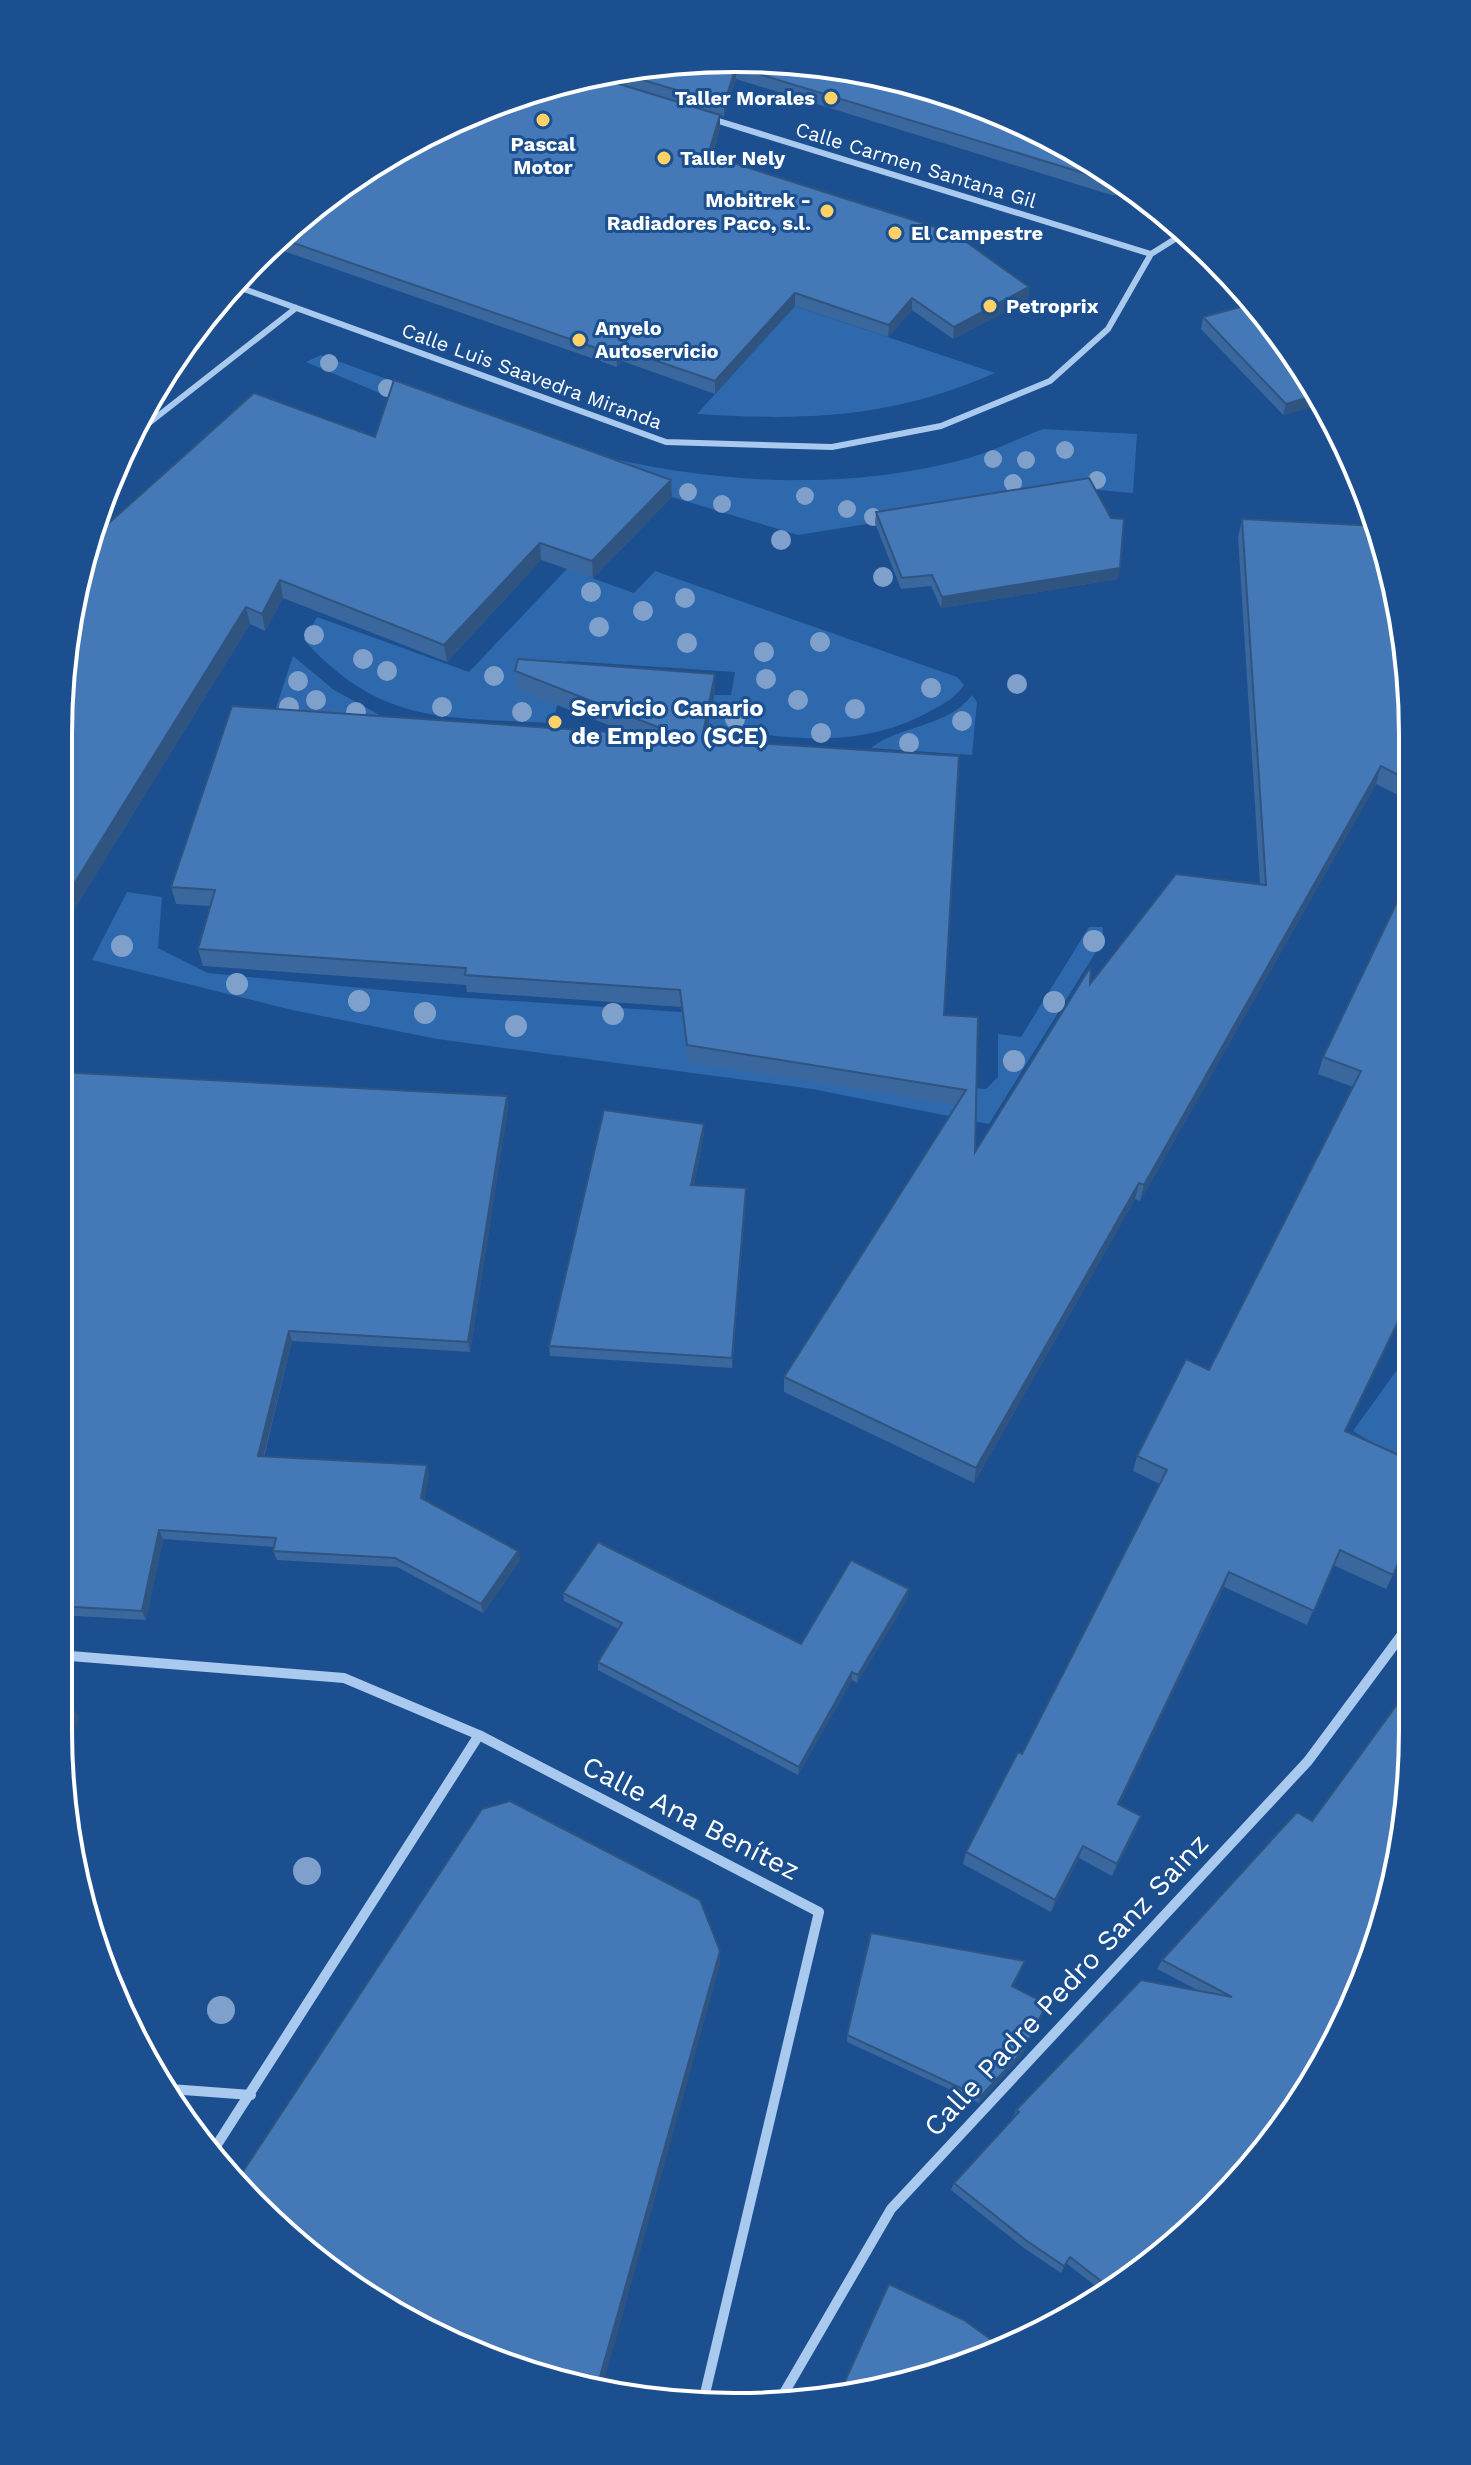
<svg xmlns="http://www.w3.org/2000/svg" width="1471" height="2465" font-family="'Work Sans',sans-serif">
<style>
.green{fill:#2e69ad}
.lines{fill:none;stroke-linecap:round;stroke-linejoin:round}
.minor-far1{stroke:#a9c9ee;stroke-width:6}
.minor{stroke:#a9c9ee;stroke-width:10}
.tree{fill:#7ea0ca}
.wall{fill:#3a679d}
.shaded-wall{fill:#305480}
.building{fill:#4478b7;stroke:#305480;stroke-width:2}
.poi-dot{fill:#ffd166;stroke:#1b4f8f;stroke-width:3}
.labels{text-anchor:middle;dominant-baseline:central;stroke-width:6;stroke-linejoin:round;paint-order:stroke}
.far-poi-label{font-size:20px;font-weight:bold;fill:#fff;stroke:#1b4f8f;text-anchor:start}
.far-street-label{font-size:20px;fill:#fff;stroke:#1b4f8f}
.poi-label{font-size:24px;font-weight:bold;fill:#fff;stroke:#1b4f8f;text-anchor:start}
.near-street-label{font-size:28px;fill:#fff;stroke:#1b4f8f}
.rim{fill:none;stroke:#fff;stroke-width:4}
</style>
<rect width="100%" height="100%" fill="#1b4f8f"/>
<path class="green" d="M 795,306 L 995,373 C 893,418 807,421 697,414 Z
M 321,355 L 414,389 L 396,400 L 306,362 Z
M 1043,429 L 1137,434 L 1133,493 L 1087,489 L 798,535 L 672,497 L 586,453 C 713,483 841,493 969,458 C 994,451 1019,438 1043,429 Z
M 599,535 L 589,577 L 634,593 L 655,571 L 957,677 L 964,685 C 954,700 941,705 925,714 C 856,750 782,739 708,726 L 714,695 L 731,695 L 735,672 L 567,661 L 553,723 C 446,717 382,726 304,640 L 317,617 L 469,672 Z
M 293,656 L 334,690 L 385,718 L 272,720 Z
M 972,695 L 977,702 L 972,755 L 871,748 C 897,726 949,727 972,695 Z
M 127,892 L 162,897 L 158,948 L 208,973 L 454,997 L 711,1014 L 974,1088 L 986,1089 L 998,1077 L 998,1034 L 1021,1037 L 1089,927 L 1103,927 L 1102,942 L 989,1124 L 812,1089 L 437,1039 L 292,1010 L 92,960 Z
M 1412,1349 L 1412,1467 L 1353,1431 Z"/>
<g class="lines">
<path class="minor-far1" d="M 712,119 L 1151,254
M 233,285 L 666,442 L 832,447 L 941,426 L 1050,381 L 1108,329 L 1151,254 L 1183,234
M 135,434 L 296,308"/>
<path class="minor" d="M 58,1655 L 344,1678 L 479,1735 L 819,1912 L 703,2402
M 170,2089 L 251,2095
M 211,2154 L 479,1735
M 780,2400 L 891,2209 L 1308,1761 L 1412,1621"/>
</g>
<g class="tree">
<circle cx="329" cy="363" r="9"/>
<circle cx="387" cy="388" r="9"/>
<circle cx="1065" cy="450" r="9"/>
<circle cx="993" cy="459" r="9"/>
<circle cx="1026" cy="460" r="9"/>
<circle cx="1097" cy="480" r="9"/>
<circle cx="1013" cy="483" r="9"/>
<circle cx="688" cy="492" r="9"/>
<circle cx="805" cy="496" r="9"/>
<circle cx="722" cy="504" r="9"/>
<circle cx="847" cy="509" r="9"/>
<circle cx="873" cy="517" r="9"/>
<circle cx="781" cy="540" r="10"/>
<circle cx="883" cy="577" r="10"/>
<circle cx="591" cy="592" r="10"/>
<circle cx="685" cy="598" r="10"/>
<circle cx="643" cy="611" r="10"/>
<circle cx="599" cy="627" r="10"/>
<circle cx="314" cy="635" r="10"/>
<circle cx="820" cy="642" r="10"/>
<circle cx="687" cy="643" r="10"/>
<circle cx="764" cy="652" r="10"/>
<circle cx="363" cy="659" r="10"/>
<circle cx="387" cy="671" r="10"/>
<circle cx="494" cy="676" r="10"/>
<circle cx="766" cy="679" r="10"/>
<circle cx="298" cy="681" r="10"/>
<circle cx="1017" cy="684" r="10"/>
<circle cx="931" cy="688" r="10"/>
<circle cx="316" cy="700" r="10"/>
<circle cx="798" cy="700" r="10"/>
<circle cx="289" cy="707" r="10"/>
<circle cx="442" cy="707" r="10"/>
<circle cx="855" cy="709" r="10"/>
<circle cx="356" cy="712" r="10"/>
<circle cx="522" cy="712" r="10"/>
<circle cx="735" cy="719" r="10"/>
<circle cx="962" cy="721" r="10"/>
<circle cx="622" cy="731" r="10"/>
<circle cx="821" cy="733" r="10"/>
<circle cx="909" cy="743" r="10"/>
<circle cx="1094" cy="941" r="11"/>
<circle cx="122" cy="946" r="11"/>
<circle cx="237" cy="984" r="11"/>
<circle cx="359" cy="1001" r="11"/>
<circle cx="1054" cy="1002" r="11"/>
<circle cx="425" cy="1013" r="11"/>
<circle cx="613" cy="1014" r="11"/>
<circle cx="516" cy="1026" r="11"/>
<circle cx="1014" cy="1061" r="11"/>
<circle cx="307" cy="1871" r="14"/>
<circle cx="221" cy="2010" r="14"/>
</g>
<path class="wall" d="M 736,58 L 1112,172 L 1138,195 L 1111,195 L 736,79 L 724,116 L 715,114 L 720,115 L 720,128 L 712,156 L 1029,287 L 1028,300 L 953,339 L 912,310 L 888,337 L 795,306 L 715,394 L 622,361 L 617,367 L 269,246 L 359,172 L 477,109 L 604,71 Z
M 1203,317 L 1322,397 L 1325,403 L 1283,415 L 1201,329 Z
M 375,437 L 672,497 L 593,578 L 541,560 L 447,662 L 283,598 L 265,631 L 250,624 L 59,934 L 59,691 Z
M 876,512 L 1118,579 L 941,608 L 931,586 L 901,589 L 875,523 Z
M 1242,519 L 1412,691 L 1412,802 L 1376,784 L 1140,1201 L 1135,1199 L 974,1483 L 784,1392 L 784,1377 L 957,1105 L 688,1062 L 681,1007 L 467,992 L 466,985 L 203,966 L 198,949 L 210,906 L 176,904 L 171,887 L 629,733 L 516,689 L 515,671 L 715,692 L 705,739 L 944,1015 L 978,1017 L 975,1152 L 1090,984 L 1260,884 L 1238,537 Z
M 1412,871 L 1412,1295 L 1346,1431 L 1393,1575 L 1386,1589 L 1333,1565 L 1307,1625 L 1224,1587 L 1119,1804 L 1137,1828 L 1112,1876 L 1079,1858 L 1051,1912 L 963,1864 L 966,1852 L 1022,1754 L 1160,1484 L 1133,1471 L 1137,1456 L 1209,1370 L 1353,1087 L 1318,1074 L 1323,1057 Z
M 59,1072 L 507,1096 L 508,1107 L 470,1352 L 292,1341 L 264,1457 L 429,1475 L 424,1500 L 518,1551 L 520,1560 L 483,1613 L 397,1567 L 277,1560 L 273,1551 L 274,1547 L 163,1539 L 146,1620 L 58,1615 Z
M 704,1134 L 694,1185 L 746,1198 L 732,1368 L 550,1356 L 549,1346 Z
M 563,1593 L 801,1644 L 908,1598 L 857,1683 L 852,1680 L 798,1775 L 598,1670 L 598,1662 L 618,1629 L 564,1601 Z
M 1297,1812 L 1148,2267 L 1102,2291 L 1066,2263 L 1061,2273 L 1024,2248 L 951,2190 L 954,2183 L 1013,2118 L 1016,2110 L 1199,1991 L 1157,1969 L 1162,1960 Z
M 1025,1961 L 1013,1987 L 1047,2004 L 1021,2057 L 979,2103 L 847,2042 L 847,2035 Z"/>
<path class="shaded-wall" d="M 736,67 L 736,79 L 724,116 L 724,104 Z
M 720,115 L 720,128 L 708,167 L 708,155 Z
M 1029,287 L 1028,300 L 953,339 L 954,327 Z
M 795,293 L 795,306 L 715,394 L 715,381 Z
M 912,298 L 912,310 L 888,337 L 889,325 Z
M 622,349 L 622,361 L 617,367 L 616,355 Z
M 1320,394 L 1325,403 L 1283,415 L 1286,404 Z
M 671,480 L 672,497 L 593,578 L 592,561 Z
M 540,543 L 541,560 L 447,662 L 444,645 Z
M 1120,568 L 1118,579 L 941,608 L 942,597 Z
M 280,580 L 283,598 L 265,631 L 262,614 Z
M 246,607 L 250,624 L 59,934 L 59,908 Z
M 715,674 L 715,692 L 702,756 L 702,738 Z
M 1381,766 L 1376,784 L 1140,1201 L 1144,1185 Z
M 507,1096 L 508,1107 L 470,1352 L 468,1342 Z
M 704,1124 L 704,1134 L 692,1195 L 691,1185 Z
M 1139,1183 L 1135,1199 L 974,1483 L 976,1468 Z
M 746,1188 L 746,1198 L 732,1368 L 732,1358 Z
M 1412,1293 L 1412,1295 L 1339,1446 L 1345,1431 Z
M 289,1331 L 292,1341 L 261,1466 L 258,1456 Z
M 427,1465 L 429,1475 L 423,1508 L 421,1498 Z
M 159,1530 L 163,1539 L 146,1620 L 142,1611 Z
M 518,1551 L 520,1560 L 483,1613 L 481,1604 Z
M 1229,1572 L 1224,1587 L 1114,1816 L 1118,1804 Z
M 909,1589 L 908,1598 L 857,1683 L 858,1675 Z
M 852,1672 L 852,1680 L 798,1775 L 799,1767 Z
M 67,1695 L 79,1717 L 65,1772 L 58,1729 Z
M 1141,1816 L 1137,1828 L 1112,1876 L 1117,1864 Z
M 1083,1846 L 1079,1858 L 1051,1912 L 1055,1900 Z
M 720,1951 L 720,1965 L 603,2385 L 598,2384 Z
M 1047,2004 L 1021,2057 L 979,2103 L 980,2097 Z"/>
<path class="building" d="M 736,58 L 868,71 L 995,110 L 1112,172 L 1124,182 L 1113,182 L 736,67 L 724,104 L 609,70 Z
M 590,75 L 720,115 L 708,155 L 954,233 L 1029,287 L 954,327 L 912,298 L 889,325 L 795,293 L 715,381 L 622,349 L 616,355 L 279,238 L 359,172 L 477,109 Z
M 1255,303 L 1320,394 L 1286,404 L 1203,317 Z
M 394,380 L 671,480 L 592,561 L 540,543 L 444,645 L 280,580 L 262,614 L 246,607 L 59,908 L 59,691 L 90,540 L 254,393 L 375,437 Z
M 1089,478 L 1111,518 L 1124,519 L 1120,568 L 942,597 L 932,575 L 902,578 L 876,512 Z
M 1242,519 L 1379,526 L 1412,691 L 1412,782 L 1381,766 L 1144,1185 L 1139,1183 L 976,1468 L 784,1377 L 966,1090 L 687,1045 L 680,990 L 465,975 L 466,968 L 198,949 L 215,890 L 171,887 L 232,706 L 683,737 L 515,671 L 518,659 L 715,674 L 702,738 L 707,740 L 959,756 L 944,1015 L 978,1017 L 975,1152 L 1091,966 L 1090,984 L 1176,874 L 1266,885 Z
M 1412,871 L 1412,1293 L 1345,1431 L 1412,1461 L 1412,1533 L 1393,1575 L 1340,1550 L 1314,1611 L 1229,1572 L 1118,1804 L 1141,1816 L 1117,1864 L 1083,1846 L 1055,1900 L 966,1852 L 1018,1752 L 1022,1754 L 1167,1470 L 1137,1456 L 1186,1359 L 1209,1370 L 1361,1071 L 1323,1057 Z
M 59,1072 L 507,1096 L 468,1342 L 289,1331 L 258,1456 L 427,1465 L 421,1498 L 518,1551 L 481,1604 L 395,1558 L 273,1551 L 276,1538 L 159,1530 L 142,1611 L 58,1606 Z
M 604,1110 L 704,1124 L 691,1185 L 746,1188 L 732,1358 L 549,1346 Z
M 598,1542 L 801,1644 L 851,1560 L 909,1589 L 858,1675 L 852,1672 L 799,1767 L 598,1662 L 622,1623 L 563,1593 Z
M 1412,1684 L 1412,1774 L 1377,1948 L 1299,2106 L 1148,2267 L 1110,2288 L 1070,2257 L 1064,2266 L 1027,2241 L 954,2183 L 1019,2112 L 1016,2110 L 1141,1980 L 1232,1997 L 1162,1960 L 1297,1812 L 1312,1821 Z
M 58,1695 L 67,1695 L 58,1729 Z
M 510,1801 L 700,1900 L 720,1951 L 598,2384 L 518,2371 L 359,2293 L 238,2179 L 482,1809 Z
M 871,1933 L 1025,1961 L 1012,1986 L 1047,2004 L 1023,2051 L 980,2097 L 847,2035 Z
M 889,2284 L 964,2320 L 1000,2346 L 953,2371 L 841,2390 Z"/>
<g class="poi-dot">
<circle cx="831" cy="98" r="8"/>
<circle cx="543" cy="120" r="8"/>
<circle cx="664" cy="158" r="8"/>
<circle cx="827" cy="211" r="8"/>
<circle cx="895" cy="233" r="8"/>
<circle cx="990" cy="306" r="8"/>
<circle cx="579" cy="340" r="8"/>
<circle cx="555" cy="722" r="8"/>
</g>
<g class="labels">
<g class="far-poi-label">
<text x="815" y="98" text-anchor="end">Taller Morales</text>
<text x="543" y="144" text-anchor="middle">Pascal<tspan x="543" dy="23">Motor</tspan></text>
<text x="680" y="158">Taller Nely</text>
<text x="811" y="200" text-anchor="end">Mobitrek -<tspan x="811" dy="23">Radiadores Paco, s.l.</tspan></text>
<text x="911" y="233">El Campestre</text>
<text x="1006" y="306">Petroprix</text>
<text x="595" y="328">Anyelo<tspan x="595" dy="23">Autoservicio</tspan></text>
</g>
<g class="far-street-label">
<text transform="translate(916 165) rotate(17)">Calle Carmen Santana Gil</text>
<text transform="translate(532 376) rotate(20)">Calle Luis Saavedra Miranda</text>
</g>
<g class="poi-label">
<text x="571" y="708">Servicio Canario<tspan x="571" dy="28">de Empleo (SCE)</tspan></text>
</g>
<g class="near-street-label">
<text transform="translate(691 1818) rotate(27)">Calle Ana Benítez</text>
<text transform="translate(1066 1985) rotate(-47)">Calle Padre Pedro Sanz Sainz</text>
</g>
</g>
<path d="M0 0H1471V2465H0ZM735 72H736A663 663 0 0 1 1399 735V1730A663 663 0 0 1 736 2393H735A663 663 0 0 1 72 1730V735A663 663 0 0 1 735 72Z" fill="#1b4f8f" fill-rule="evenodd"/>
<path class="rim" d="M735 72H736A663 663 0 0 1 1399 735V1730A663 663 0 0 1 736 2393H735A663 663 0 0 1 72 1730V735A663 663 0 0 1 735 72Z"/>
</svg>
